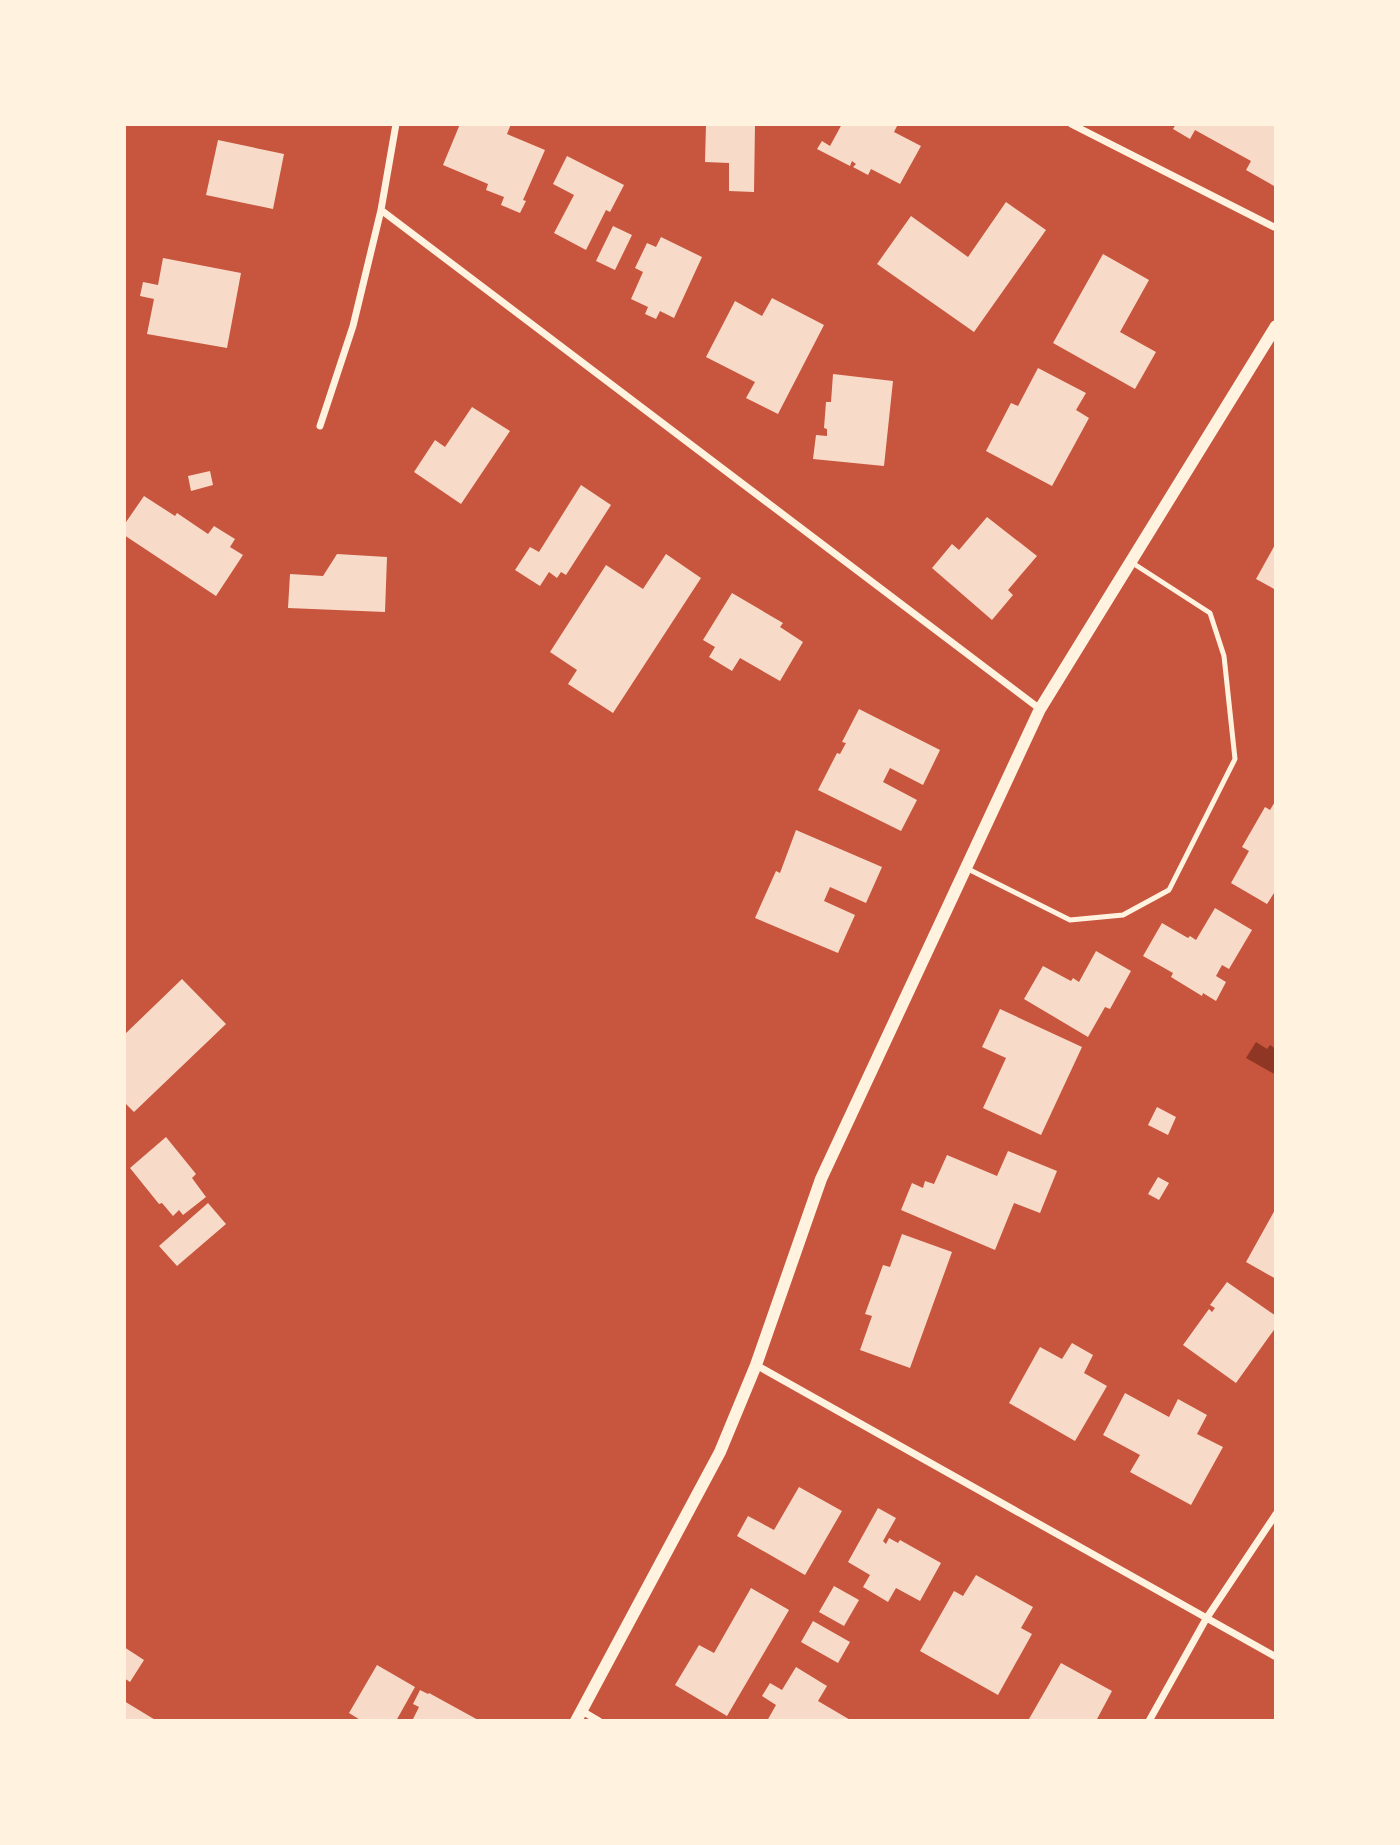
<svg xmlns="http://www.w3.org/2000/svg" width="1400" height="1845" font-family="'PT Sans Narrow',sans-serif">
<style>
.water{fill:#8f3625}
.building{fill:#f7dbc8}
.lines{fill:none;stroke-linecap:round;stroke-linejoin:round}
.service{stroke:#fff3e0;stroke-width:5}
.minor{stroke:#fff3e0;stroke-width:7}
.tertiary{stroke:#fff3e0;stroke-width:12}
</style>
<rect width="100%" height="100%" fill="#c8553d"/>
<path class="water" d="M 1256,1042 L 1267,1049 L 1270,1045 L 1276,1049 L 1276,1075 L 1246,1058 Z"/>
<path class="building" d="M 460,124 L 511,124 L 507,134 L 545,150 L 523,200 L 526,201 L 520,213 L 501,205 L 504,197 L 486,190 L 488,184 L 443,165 Z
M 706,124 L 755,124 L 754,192 L 729,191 L 729,163 L 705,162 Z
M 842,124 L 846,126 L 847,124 L 898,124 L 894,132 L 921,146 L 900,184 L 871,169 L 868,175 L 853,167 L 856,164 L 852,161 L 850,166 L 817,149 L 822,141 L 830,146 Z
M 1176,124 L 1276,124 L 1274,186 L 1246,170 L 1251,161 L 1195,130 L 1190,139 L 1173,129 Z
M 218,140 L 284,154 L 273,209 L 206,195 Z
M 567,156 L 624,185 L 610,212 L 606,210 L 586,250 L 554,233 L 574,195 L 553,184 Z
M 1006,202 L 1046,230 L 974,332 L 877,264 L 911,216 L 968,257 Z
M 613,226 L 632,235 L 615,270 L 596,261 Z
M 661,237 L 702,257 L 674,318 L 660,311 L 656,319 L 645,314 L 648,307 L 631,299 L 643,272 L 635,268 L 647,243 L 656,247 Z
M 1103,254 L 1149,280 L 1120,332 L 1156,352 L 1135,389 L 1053,343 Z
M 163,258 L 241,273 L 227,348 L 147,334 L 154,299 L 140,296 L 143,282 L 158,285 Z
M 772,298 L 824,325 L 778,414 L 746,398 L 755,382 L 706,357 L 735,301 L 762,316 Z
M 1038,368 L 1086,393 L 1076,410 L 1089,418 L 1052,486 L 986,451 L 1011,403 L 1018,406 Z
M 833,374 L 893,381 L 884,466 L 813,459 L 816,435 L 827,436 L 827,429 L 824,428 L 826,402 L 831,402 Z
M 472,407 L 510,431 L 461,504 L 414,472 L 435,440 L 445,447 Z
M 210,471 L 213,485 L 191,491 L 188,476 Z
M 581,485 L 611,505 L 566,575 L 561,572 L 557,578 L 549,572 L 540,586 L 515,570 L 530,547 L 539,552 Z
M 144,496 L 175,516 L 177,513 L 208,534 L 214,526 L 235,539 L 230,547 L 243,555 L 216,596 L 124,535 L 124,525 Z
M 987,517 L 1037,556 L 1008,590 L 1013,595 L 992,620 L 932,568 L 952,544 L 959,550 Z
M 1276,543 L 1276,590 L 1256,579 Z
M 337,554 L 387,557 L 385,612 L 288,608 L 290,574 L 323,576 Z
M 666,554 L 701,578 L 613,713 L 568,684 L 577,670 L 550,652 L 606,565 L 643,589 Z
M 732,593 L 783,623 L 780,627 L 803,642 L 780,681 L 740,658 L 732,671 L 709,657 L 715,647 L 703,640 Z
M 859,709 L 940,750 L 923,785 L 890,768 L 883,782 L 917,800 L 901,831 L 818,790 L 837,753 L 840,754 L 846,743 L 842,742 Z
M 1276,800 L 1276,890 L 1267,904 L 1231,883 L 1249,851 L 1242,847 L 1265,807 L 1270,810 Z
M 796,830 L 882,867 L 866,903 L 830,887 L 824,901 L 855,915 L 838,953 L 755,918 L 776,871 L 780,873 Z
M 1215,908 L 1252,930 L 1229,969 L 1222,965 L 1216,976 L 1226,982 L 1216,1001 L 1203,993 L 1202,996 L 1171,977 L 1173,973 L 1143,956 L 1162,923 L 1188,938 L 1190,936 L 1196,940 Z
M 1096,951 L 1131,971 L 1110,1009 L 1105,1007 L 1088,1037 L 1024,999 L 1043,966 L 1071,981 L 1073,978 L 1079,982 Z
M 182,979 L 226,1024 L 134,1112 L 124,1102 L 124,1035 Z
M 1000,1009 L 1082,1047 L 1041,1135 L 983,1108 L 1006,1058 L 982,1047 Z
M 1157,1107 L 1176,1117 L 1168,1135 L 1148,1125 Z
M 166,1137 L 196,1174 L 192,1178 L 206,1197 L 183,1215 L 179,1210 L 173,1216 L 162,1203 L 159,1204 L 130,1168 Z
M 1008,1151 L 1057,1171 L 1040,1213 L 1014,1203 L 995,1250 L 901,1210 L 912,1183 L 923,1188 L 925,1181 L 934,1184 L 947,1155 L 997,1176 Z
M 1158,1177 L 1169,1183 L 1159,1200 L 1148,1194 Z
M 208,1203 L 226,1224 L 177,1266 L 159,1246 Z
M 1276,1208 L 1276,1279 L 1246,1262 Z
M 902,1234 L 952,1252 L 910,1368 L 860,1350 L 872,1316 L 865,1314 L 883,1265 L 890,1267 Z
M 1227,1282 L 1276,1316 L 1276,1327 L 1236,1383 L 1183,1345 L 1209,1309 L 1212,1312 L 1215,1308 L 1210,1305 Z
M 1072,1343 L 1093,1355 L 1084,1373 L 1107,1386 L 1075,1441 L 1009,1403 L 1040,1347 L 1062,1359 Z
M 1125,1393 L 1169,1417 L 1178,1399 L 1207,1415 L 1197,1434 L 1223,1447 L 1191,1505 L 1130,1472 L 1140,1455 L 1103,1435 Z
M 799,1487 L 842,1511 L 805,1575 L 737,1536 L 748,1516 L 774,1530 Z
M 878,1508 L 896,1518 L 883,1541 L 886,1544 L 889,1538 L 898,1543 L 900,1540 L 941,1563 L 920,1601 L 896,1588 L 888,1602 L 863,1587 L 870,1575 L 848,1562 Z
M 976,1575 L 1033,1607 L 1021,1628 L 1032,1634 L 998,1695 L 920,1651 L 954,1591 L 963,1596 Z
M 834,1586 L 859,1600 L 844,1626 L 819,1612 Z
M 751,1588 L 789,1610 L 727,1716 L 675,1685 L 699,1645 L 714,1653 Z
M 813,1621 L 850,1642 L 838,1663 L 801,1642 Z
M 124,1647 L 144,1660 L 130,1682 L 124,1678 Z
M 1061,1663 L 1112,1691 L 1096,1721 L 1029,1719 Z
M 377,1665 L 415,1687 L 396,1721 L 362,1721 L 349,1713 Z
M 796,1667 L 827,1686 L 818,1701 L 852,1721 L 767,1721 L 776,1705 L 762,1696 L 770,1683 L 782,1690 Z
M 420,1690 L 428,1694 L 429,1693 L 480,1721 L 412,1721 L 419,1707 L 413,1704 Z
M 124,1701 L 157,1721 L 124,1721 Z"/>
<g class="lines">
<path class="service" d="M 966,868 L 1070,920 L 1123,915 L 1169,890 L 1235,759 L 1224,656 L 1210,613 L 1131,562"/>
<path class="minor" d="M 1071,124 L 1276,228
M 381,210 L 1040,709
M 320,426 L 353,326 L 381,210 L 396,124
M 756,1365 L 1276,1657
M 582,1711 L 599,1721
M 1149,1721 L 1206,1619 L 1276,1514"/>
<path class="tertiary" d="M 576,1721 L 720,1452 L 756,1365 L 821,1179 L 1040,709 L 1276,326"/>
</g>
<rect width="1400" height="1845" fill="none" stroke="#fff3e0" stroke-width="252"/>
</svg>
